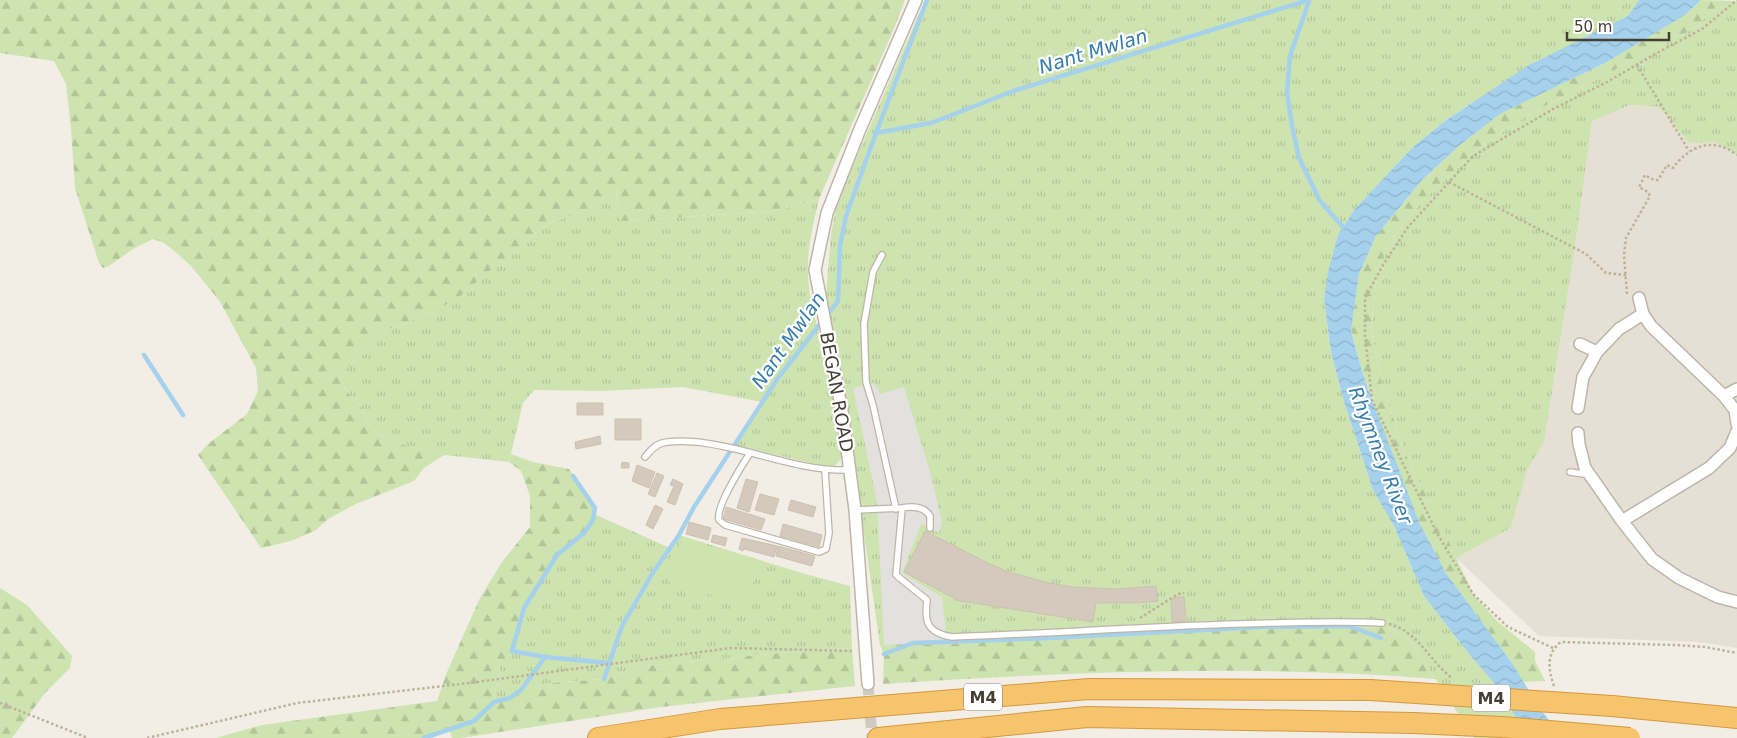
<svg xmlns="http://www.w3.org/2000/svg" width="1737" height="738" font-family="'DejaVu Sans',sans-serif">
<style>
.residential{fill:#e5dfd4}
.grass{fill:url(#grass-tufts)}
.forest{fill:url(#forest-firs)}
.pitch{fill:#cee4b0}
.parking{fill:#e3e1de}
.water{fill:url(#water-waves)}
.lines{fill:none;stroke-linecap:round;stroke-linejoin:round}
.stream{stroke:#a5d1ec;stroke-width:4.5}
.building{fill:#d3c9bc;stroke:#cdc1af}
.street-tunnel{stroke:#cfcbc3;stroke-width:11;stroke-dasharray:11 5.5;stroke-linecap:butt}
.lane-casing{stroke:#bdb5a9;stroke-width:8}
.street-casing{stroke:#bdb5a9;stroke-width:14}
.highway-casing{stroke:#d4983d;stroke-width:22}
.path{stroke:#beb09b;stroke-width:2.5;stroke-dasharray:2.5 2.5;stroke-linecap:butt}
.lane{stroke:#fff;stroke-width:5.5}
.street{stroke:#fff;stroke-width:11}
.highway{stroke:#f6c46d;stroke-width:20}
.highway-bridge-casing{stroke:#d4983d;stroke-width:22;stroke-linecap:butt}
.highway-bridge{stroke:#f6c46d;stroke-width:20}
.labels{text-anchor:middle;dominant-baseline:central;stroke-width:4.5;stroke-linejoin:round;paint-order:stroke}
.shield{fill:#fff;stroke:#7c7872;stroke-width:1}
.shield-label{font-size:16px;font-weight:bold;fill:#443e35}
.street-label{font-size:18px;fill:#443e35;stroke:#fff}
.water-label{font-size:19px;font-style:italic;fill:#357caa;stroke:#fff}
</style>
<defs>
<pattern id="grass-tufts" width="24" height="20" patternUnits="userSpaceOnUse" patternTransform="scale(1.25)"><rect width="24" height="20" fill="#cee4b0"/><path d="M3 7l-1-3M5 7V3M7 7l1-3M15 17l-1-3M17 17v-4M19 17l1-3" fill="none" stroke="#b2c598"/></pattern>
<pattern id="forest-firs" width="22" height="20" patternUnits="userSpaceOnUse" patternTransform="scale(1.25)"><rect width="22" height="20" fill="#cee4b0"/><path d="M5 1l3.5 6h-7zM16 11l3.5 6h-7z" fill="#b2c598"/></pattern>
<pattern id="water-waves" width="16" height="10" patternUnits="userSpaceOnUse" patternTransform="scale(1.25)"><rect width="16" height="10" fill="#a5d1ec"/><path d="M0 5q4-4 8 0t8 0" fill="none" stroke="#8fb4cb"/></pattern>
</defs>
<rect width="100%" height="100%" fill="#f2eee6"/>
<path class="residential" d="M 1630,105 L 1659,107 L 1689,143 L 1715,142 L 1737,155 L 1737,648 L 1698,642 L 1539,636 L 1456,558 L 1511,528 L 1527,470 L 1544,442 L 1574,253 L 1592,121 Z"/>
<path class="grass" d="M 925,0 L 1639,0 L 1628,16 L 1471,103 L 1446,120 L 1412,148 L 1354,210 L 1338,235 L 1324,300 L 1331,352 L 1344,402 L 1373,490 L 1394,526 L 1424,596 L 1469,654 L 1494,683 L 1529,738 L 1474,738 L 1411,641 L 1387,626 L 1260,627 L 1049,638 L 880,645 L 854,465 L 826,294 L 831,234 L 837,202 Z
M 1737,1 L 1737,155 L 1715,142 L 1689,143 L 1659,107 L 1630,105 L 1592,121 L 1574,253 L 1544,442 L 1527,470 L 1511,528 L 1456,558 L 1405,453 L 1382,384 L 1371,329 L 1378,266 L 1394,237 L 1421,202 L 1477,150 L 1526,116 L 1694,28 L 1713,11 Z
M 616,191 L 619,218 L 625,221 L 774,211 L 819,199 C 814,221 808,244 808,266 C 807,300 821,335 828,367 C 834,397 837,427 842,458 L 833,468 L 734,445 L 762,402 L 683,387 L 601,391 L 534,390 L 523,403 L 509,462 L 444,455 L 388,441 L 369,425 L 362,408 L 351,397 L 340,380 L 357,355 L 387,330 L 433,312 L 548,224 L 583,211 Z
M 594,514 L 670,548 L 679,535 L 802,573 L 850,586 L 852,648 L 791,652 L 644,666 L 604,679 L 550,683 L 521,690 L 510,698 L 494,702 L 495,692 L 500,665 L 512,651 L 524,608 L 557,555 L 584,533 L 593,520 Z"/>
<path class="forest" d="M 0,0 L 905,0 L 893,31 L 819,199 L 774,211 L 625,221 L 619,219 L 616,191 L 583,211 L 548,224 L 509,254 L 459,297 L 433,312 L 387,330 L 357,355 L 340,380 L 351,397 L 362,408 L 369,425 L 388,441 L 444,455 L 424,468 L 414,481 L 356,504 L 328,519 L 316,530 L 291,541 L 261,548 L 198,455 L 208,444 L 247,414 L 258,391 L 256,368 L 219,300 L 190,265 L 173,250 L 164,243 L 153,239 L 133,249 L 109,266 L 103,268 L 99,263 L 75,188 L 71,129 L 66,84 L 54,61 L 0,53 Z
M 1701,0 L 1737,1 L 1713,11 L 1694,28 L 1526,116 L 1477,150 L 1421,202 L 1394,237 L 1378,266 L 1371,329 L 1382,384 L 1405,453 L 1444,531 L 1473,594 L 1497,621 L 1535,652 L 1535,661 L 1545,681 L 1522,682 L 1512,663 L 1446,573 L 1420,524 L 1386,438 L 1362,371 L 1351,330 L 1359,274 L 1376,236 L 1422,180 L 1460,145 L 1500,114 L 1607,62 L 1685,15 Z
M 511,454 L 533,462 L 569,469 L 595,508 L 593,520 L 584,533 L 557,555 L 524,608 L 512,651 L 500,666 L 495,692 L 494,702 L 510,698 L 521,690 L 550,683 L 604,679 L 644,666 L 791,652 L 852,648 L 855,686 L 661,707 L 461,738 L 452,738 L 449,729 L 424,738 L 215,738 L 262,725 L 437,701 L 447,672 L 480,598 L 502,562 L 530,527 L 530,496 L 521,471 L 509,462 Z
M 0,588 L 27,605 L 72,656 L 70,668 L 45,693 L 12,738 L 0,738 Z
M 1387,626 L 1411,641 L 1436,679 C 1252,664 1067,672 883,684 L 884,654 L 880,645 L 1049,638 L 1260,627 Z"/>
<path class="pitch" d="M 682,539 L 759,563 L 746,606 L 669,582 Z"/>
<path class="parking" d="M 874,383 L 880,394 L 904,387 L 931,475 L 942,522 L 939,533 L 921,524 L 902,573 L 942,597 L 947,642 L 884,645 L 877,501 L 853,388 Z"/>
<path class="water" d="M 1639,0 L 1701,0 L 1685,15 L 1607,62 L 1500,114 L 1460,145 L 1422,180 L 1376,236 L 1359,274 L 1351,331 L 1362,371 L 1372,400 L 1420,524 L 1446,573 L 1512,663 L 1541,710 L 1563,738 L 1529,738 L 1494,683 L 1469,654 L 1424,596 L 1394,526 L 1373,490 L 1344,402 L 1331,352 L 1324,300 L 1328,272 L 1338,235 L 1354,210 L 1412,148 L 1446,120 L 1529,65 L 1628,16 Z"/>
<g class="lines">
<path class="stream" d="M 1309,1 L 1290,56 L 1287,93 L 1292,126 L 1299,158 L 1320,201 L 1343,227
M 876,133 L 927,0
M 144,355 L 183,415
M 573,476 L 595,508 L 593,520 L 584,533 L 557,555 L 524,608 L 512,651 L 545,657 L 609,663
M 884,654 L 913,643 L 1049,638 L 1260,627 L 1349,626 L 1381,638
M 604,679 L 622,626 L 652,574 L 679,535 L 694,507 L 778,378 L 838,301 L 840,246 L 846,216 L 876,133 L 931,123 L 1016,90 L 1309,0
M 424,738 L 474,721 L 494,702 L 510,698 L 521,690 L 545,657"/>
</g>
<path class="building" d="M 577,403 L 603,403 L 603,415 L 577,415 Z
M 615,419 L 641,419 L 641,440 L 615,440 Z
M 600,436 L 601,444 L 576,449 L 575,442 Z
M 622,462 L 629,463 L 629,468 L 621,468 Z
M 637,465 L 655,472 L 649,488 L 632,481 Z
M 657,473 L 664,476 L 655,497 L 648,494 Z
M 673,479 L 683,484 L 675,505 L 667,502 L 674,486 L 670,485 Z
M 746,479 L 758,482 L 749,512 L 737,508 Z
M 760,494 L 779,499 L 774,515 L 755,510 Z
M 791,500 L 816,507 L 813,517 L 788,510 Z
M 655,505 L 663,509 L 653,529 L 646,525 Z
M 726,507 L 765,519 L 761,530 L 723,519 Z
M 689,522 L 711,528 L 708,540 L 686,534 Z
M 783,524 L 822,535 L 819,547 L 780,536 Z
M 925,531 L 990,564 L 1009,572 L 1049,583 L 1074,587 L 1117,589 L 1156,586 L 1158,601 L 1135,603 L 1096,603 L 1093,622 L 955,600 L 952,597 L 904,572 Z
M 713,535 L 727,538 L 725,546 L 711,542 Z
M 742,538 L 777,546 L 774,557 L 744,549 L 743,551 L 739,549 Z
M 778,546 L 815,556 L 812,566 L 776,556 Z
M 1177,597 L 1184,597 L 1186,621 L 1172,622 L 1171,600 Z"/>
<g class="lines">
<path class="street-tunnel" d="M 868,684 L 872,738"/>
<defs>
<path id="lane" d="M 882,255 L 873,272 L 864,324 L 866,382 L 873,405 L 896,509
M 750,453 C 742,465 715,508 719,520 L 725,525 L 819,552 L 826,549 L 829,533 L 825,470
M 645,457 C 650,451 655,445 662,443 C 673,440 686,441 697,442 C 748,447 798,472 850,470
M 1570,472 L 1584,474 L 1589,473
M 902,508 C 913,506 924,506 930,516 L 930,528
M 855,510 L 902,508 L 896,575 L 927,600 C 924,623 928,633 952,637 C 1060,633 1167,625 1275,623 C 1311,622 1346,621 1382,623"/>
<path id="street" d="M 1639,298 L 1643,314 L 1651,326 L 1724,396 L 1735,410 L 1737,424
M 1580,344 L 1597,352
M 1724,396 L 1737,389
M 1578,408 L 1583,377 L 1597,352 L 1619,329 L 1643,314
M 1578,433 L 1579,444 L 1585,468 L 1622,521 L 1652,559 L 1679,578 L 1718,597 L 1737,602
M 1622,521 L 1709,468 L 1730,448 L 1737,431
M 868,684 L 855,510 L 842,411 L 815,270 L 827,213 L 860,129 L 916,0"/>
<path id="highway" d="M 1612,706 L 1737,718
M 598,738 L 720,719 L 1089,689 L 1370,690
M 878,738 L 1087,717 L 1413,723"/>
</defs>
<use href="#lane" class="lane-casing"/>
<use href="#street" class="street-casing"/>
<use href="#highway" class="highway-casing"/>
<path class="path" d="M 1637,65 L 1689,151
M 1449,182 L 1586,254 L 1606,273 L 1626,275
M 1627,294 L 1624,255 L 1626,238 L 1650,196 L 1648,192 L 1639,187 L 1645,175 L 1654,180 L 1658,180 L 1667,165 L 1673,168 C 1689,146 1713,136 1737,155
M 1140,618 L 1178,594 L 1184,593
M 1389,624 C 1412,630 1423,648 1438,665 C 1442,670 1448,674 1452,679
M 1553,648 L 1508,627 L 1473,594 L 1437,533 L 1372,400 L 1365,335 L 1365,298 L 1383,265 L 1408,227 L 1473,156 L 1553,109 L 1607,82 L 1657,53 L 1702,29 L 1737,0
M 1554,686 C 1548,669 1546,653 1561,642 L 1676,645 L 1705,647 L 1737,653
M 0,703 L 88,738
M 147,738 L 297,703 L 469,683 L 730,648 L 853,651"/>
<use href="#lane" class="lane"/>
<use href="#street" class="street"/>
<use href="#highway" class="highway"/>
<defs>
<path id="highway-bridge" d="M 1370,690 L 1612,706
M 1413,723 L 1502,727 L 1630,738"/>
</defs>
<use href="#highway-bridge" class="highway-bridge-casing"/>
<use href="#highway-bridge" class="highway-bridge"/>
</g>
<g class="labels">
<g class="shield">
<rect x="964" y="683.5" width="38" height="27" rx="4"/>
<rect x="1472" y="684.5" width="38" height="27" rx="4"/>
</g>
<g class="shield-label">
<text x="983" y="697">M4</text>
<text x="1491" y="698">M4</text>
</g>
<g class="street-label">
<text transform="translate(837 392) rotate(80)">BEGAN ROAD</text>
</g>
<g class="water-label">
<text transform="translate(1093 51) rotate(-17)">Nant Mwlan</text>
<text transform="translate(788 340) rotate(-55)">Nant Mwlan</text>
<text transform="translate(1381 455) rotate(69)">Rhymney River</text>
</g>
</g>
<path d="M1567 32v8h102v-8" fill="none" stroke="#443e35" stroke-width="2.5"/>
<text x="1574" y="32" font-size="15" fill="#443e35" stroke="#ffffff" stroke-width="4" paint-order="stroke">50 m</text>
</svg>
